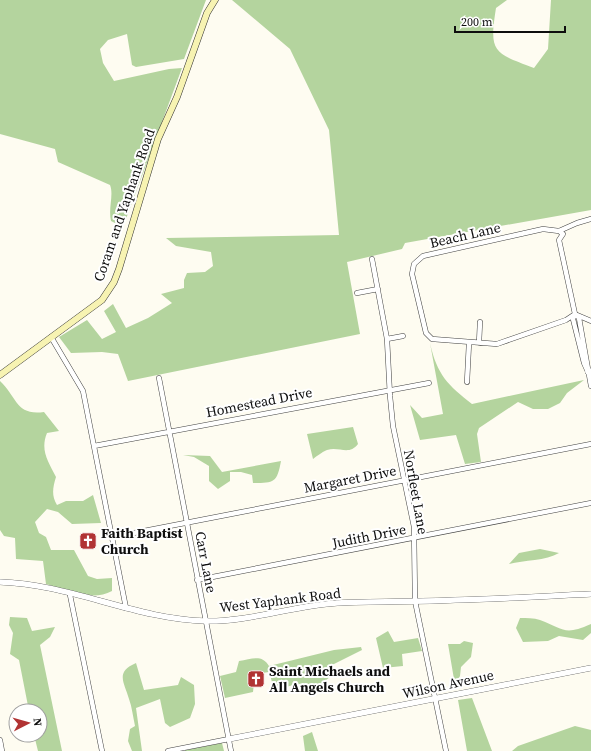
<svg xmlns="http://www.w3.org/2000/svg" width="591" height="751" font-family="'Source Serif 4',serif">
<style>
.forest{fill:#b4d49e}
.lines{fill:none;stroke-linecap:round;stroke-linejoin:round}
.minor-casing{stroke:#414141;stroke-width:5.5}
.tertiary-casing{stroke:#414141;stroke-width:6}
.secondary-casing{stroke:#303030;stroke-width:7}
.minor{stroke:#fff;stroke-width:4.5}
.tertiary{stroke:#fff;stroke-width:5.5}
.secondary{stroke:#f7f3b2;stroke-width:6}
.labels{text-anchor:middle;dominant-baseline:central;stroke-width:4;stroke-linejoin:round;paint-order:stroke}
.street-label{font-size:14px;fill:#0e0e0e;stroke:#fff}
.poi-label{font-size:14px;font-weight:bold;fill:#0e0e0e;stroke:#fff;text-anchor:start}
</style>
<rect width="100%" height="100%" fill="#fefcf1"/>
<path class="forest" d="M 0,0 L 206,0 L 184,59 L 136,67 L 132,65 L 127,34 L 108,40 L 100,49 L 103,63 L 114,81 L 169,69 L 182,68 L 123,227 L 111,221 C 108,208 114,195 110,185 L 58,162 L 55,149 L 0,134 Z
M 232,0 L 507,0 L 496,8 C 489,52 493,53 534,68 L 548,49 L 551,0 L 591,0 L 591,210 L 405,243 L 402,249 L 347,262 L 360,334 L 128,381 L 118,354 L 102,352 L 71,353 L 59,337 L 87,320 L 102,339 L 116,332 L 104,311 L 113,304 L 126,328 L 148,318 L 172,303 L 161,294 L 184,288 L 184,280 L 187,273 L 205,272 L 213,266 L 211,252 L 176,246 L 166,238 L 339,235 L 329,130 L 290,49 Z
M 430,343 C 437,375 448,385 472,404 L 584,380 L 567,393 L 560,403 L 548,409 L 533,409 L 518,402 L 479,428 L 477,434 L 481,462 L 465,464 L 456,435 L 420,440 L 410,405 L 422,418 L 443,414 Z
M 0,381 C 17,397 16,416 44,412 L 59,431 L 47,433 C 40,450 48,461 56,477 C 53,487 51,495 57,505 L 66,501 L 83,501 L 93,495 L 101,523 L 72,524 L 58,512 L 47,509 L 35,522 L 39,533 L 46,537 L 51,550 L 74,550 L 88,576 L 97,579 L 112,578 L 112,591 C 92,602 67,590 46,584 L 43,561 L 16,559 L 15,538 L 4,536 L 0,530 Z
M 353,427 L 358,444 C 349,456 339,446 327,450 C 322,452 317,456 313,459 L 307,434 Z
M 183,455 L 210,456 L 222,472 L 281,461 C 277,483 274,483 253,483 L 252,475 L 241,472 L 230,472 L 230,481 L 218,489 L 209,481 L 209,466 L 194,457 Z
M 540,549 L 559,553 C 546,561 524,560 509,564 L 519,553 Z
M 10,617 L 27,618 L 32,631 L 55,627 L 50,637 L 40,645 L 62,751 L 38,751 L 34,735 L 40,735 L 40,711 L 29,711 L 19,660 L 10,654 L 13,633 L 9,625 Z
M 520,618 C 526,618 534,618 540,620 C 564,629 564,636 591,624 L 591,633 L 583,640 L 559,636 L 548,641 L 523,642 L 516,628 Z
M 388,631 L 394,642 L 418,638 L 422,651 L 402,654 L 403,666 L 383,668 L 376,638 Z
M 464,641 L 473,643 L 471,657 L 461,667 L 460,676 L 455,685 L 448,644 L 460,644 Z
M 361,647 L 362,650 L 330,666 L 330,677 L 321,684 L 308,687 C 296,681 287,687 275,692 L 269,672 L 255,674 L 253,692 L 225,698 L 220,676 L 236,672 L 239,661 C 252,659 262,654 269,666 L 334,650 Z
M 136,663 L 144,690 L 178,685 L 181,677 L 194,685 L 195,704 L 190,718 L 170,727 L 165,723 L 160,699 L 136,708 L 142,751 L 132,751 L 128,741 L 130,729 L 135,726 C 133,717 132,707 129,699 C 124,682 115,672 136,663 Z
M 472,698 L 492,751 L 467,751 L 458,700 Z
M 575,726 L 591,730 L 591,751 L 512,751 L 518,746 Z
M 312,732 L 318,751 L 305,751 L 303,736 Z
M 222,743 L 224,751 L 185,751 L 185,750 Z"/>
<g class="lines">
<defs>
<path id="minor" d="M 559,231 L 563,234 L 559,240 L 575,314 L 573,319 L 584,363 L 588,372
M 372,259 L 387,339 L 390,396 L 393,426 L 414,527 L 415,601 L 446,751
M 357,293 L 378,289
M 575,314 L 566,320 L 497,344 L 432,339 L 426,333 L 412,274 L 414,264 L 423,256 L 543,229 L 559,231 L 577,223 L 591,219
M 575,314 L 579,318 L 591,386
M 577,315 L 591,321
M 51,337 L 83,391 L 126,608
M 387,339 L 403,336
M 479,343 L 480,322
M 159,378 L 231,751
M 467,382 L 469,343
M 94,446 L 429,383
M 113,537 L 591,444
M 197,580 L 591,503
M 70,595 L 102,751
M 0,740 L 2,751
M 168,751 L 229,739"/>
<path id="tertiary" d="M 588,372 L 591,371
M 0,582 C 70,584 135,619 205,621 C 249,622 292,606 337,603 C 376,601 415,602 455,600 C 500,599 546,596 591,594
M 229,739 L 591,668"/>
<path id="secondary" d="M 0,375 L 102,300 L 114,282 L 119,269 L 158,139 L 177,97 L 207,13 L 215,0"/>
</defs>
<use href="#minor" class="minor-casing"/>
<use href="#tertiary" class="tertiary-casing"/>
<use href="#secondary" class="secondary-casing"/>
<use href="#minor" class="minor"/>
<use href="#tertiary" class="tertiary"/>
<use href="#secondary" class="secondary"/>
</g>
<defs>
<symbol id="church-square" viewBox="-11 -11 22 22"><rect x="-9" y="-9" width="18" height="18" rx="4" fill="#b13333" stroke="#fff"/><path d="M-1.2-6h2.4v3.5h3.3v2.4h-3.3V6h-2.4V-.1h-3.3v-2.4h3.3Z" fill="#fff"/></symbol>
</defs>
<g fill-rule="evenodd">
<use href="#church-square" x="78" y="531" width="20" height="20"/>
<use href="#church-square" x="246" y="669" width="20" height="20"/>
</g>
<g class="labels">
<g class="street-label">
<text transform="translate(124 205) rotate(-71)">Coram and Yaphank Road</text>
<text transform="translate(465 235) rotate(-13)">Beach Lane</text>
<text transform="translate(259 402) rotate(-11)">Homestead Drive</text>
<text transform="translate(350 479) rotate(-11)">Margaret Drive</text>
<text transform="translate(416 492) rotate(80)">Norfleet Lane</text>
<text transform="translate(369 536) rotate(-11)">Judith Drive</text>
<text transform="translate(206 562) rotate(79)">Carr Lane</text>
<text transform="translate(280 600) rotate(-7)">West Yaphank Road</text>
<text transform="translate(448 684) rotate(-12)">Wilson Avenue</text>
</g>
<g class="poi-label">
<text x="101" y="533">Faith Baptist<tspan x="101" dy="16">Church</tspan></text>
<text x="269" y="671">Saint Michaels and<tspan x="269" dy="16">All Angels Church</tspan></text>
</g>
</g>
<g transform="translate(28 723) rotate(84)"><circle r="19" fill="#ffffff" stroke="#9f9f9f"/>
<path d="M0-3L7 15L0 10L-7 15Z" fill="#b13333"/>
<text y="-6" font-size="11" font-weight="bold" text-anchor="middle" fill="#0e0e0e">N</text>
</g>
<path d="M455 26v6h110v-6" fill="none" stroke="#0e0e0e" stroke-width="2"/>
<text x="461" y="26" font-size="12" fill="#0e0e0e" stroke="#ffffff" stroke-width="3" paint-order="stroke">200 m</text>
</svg>
